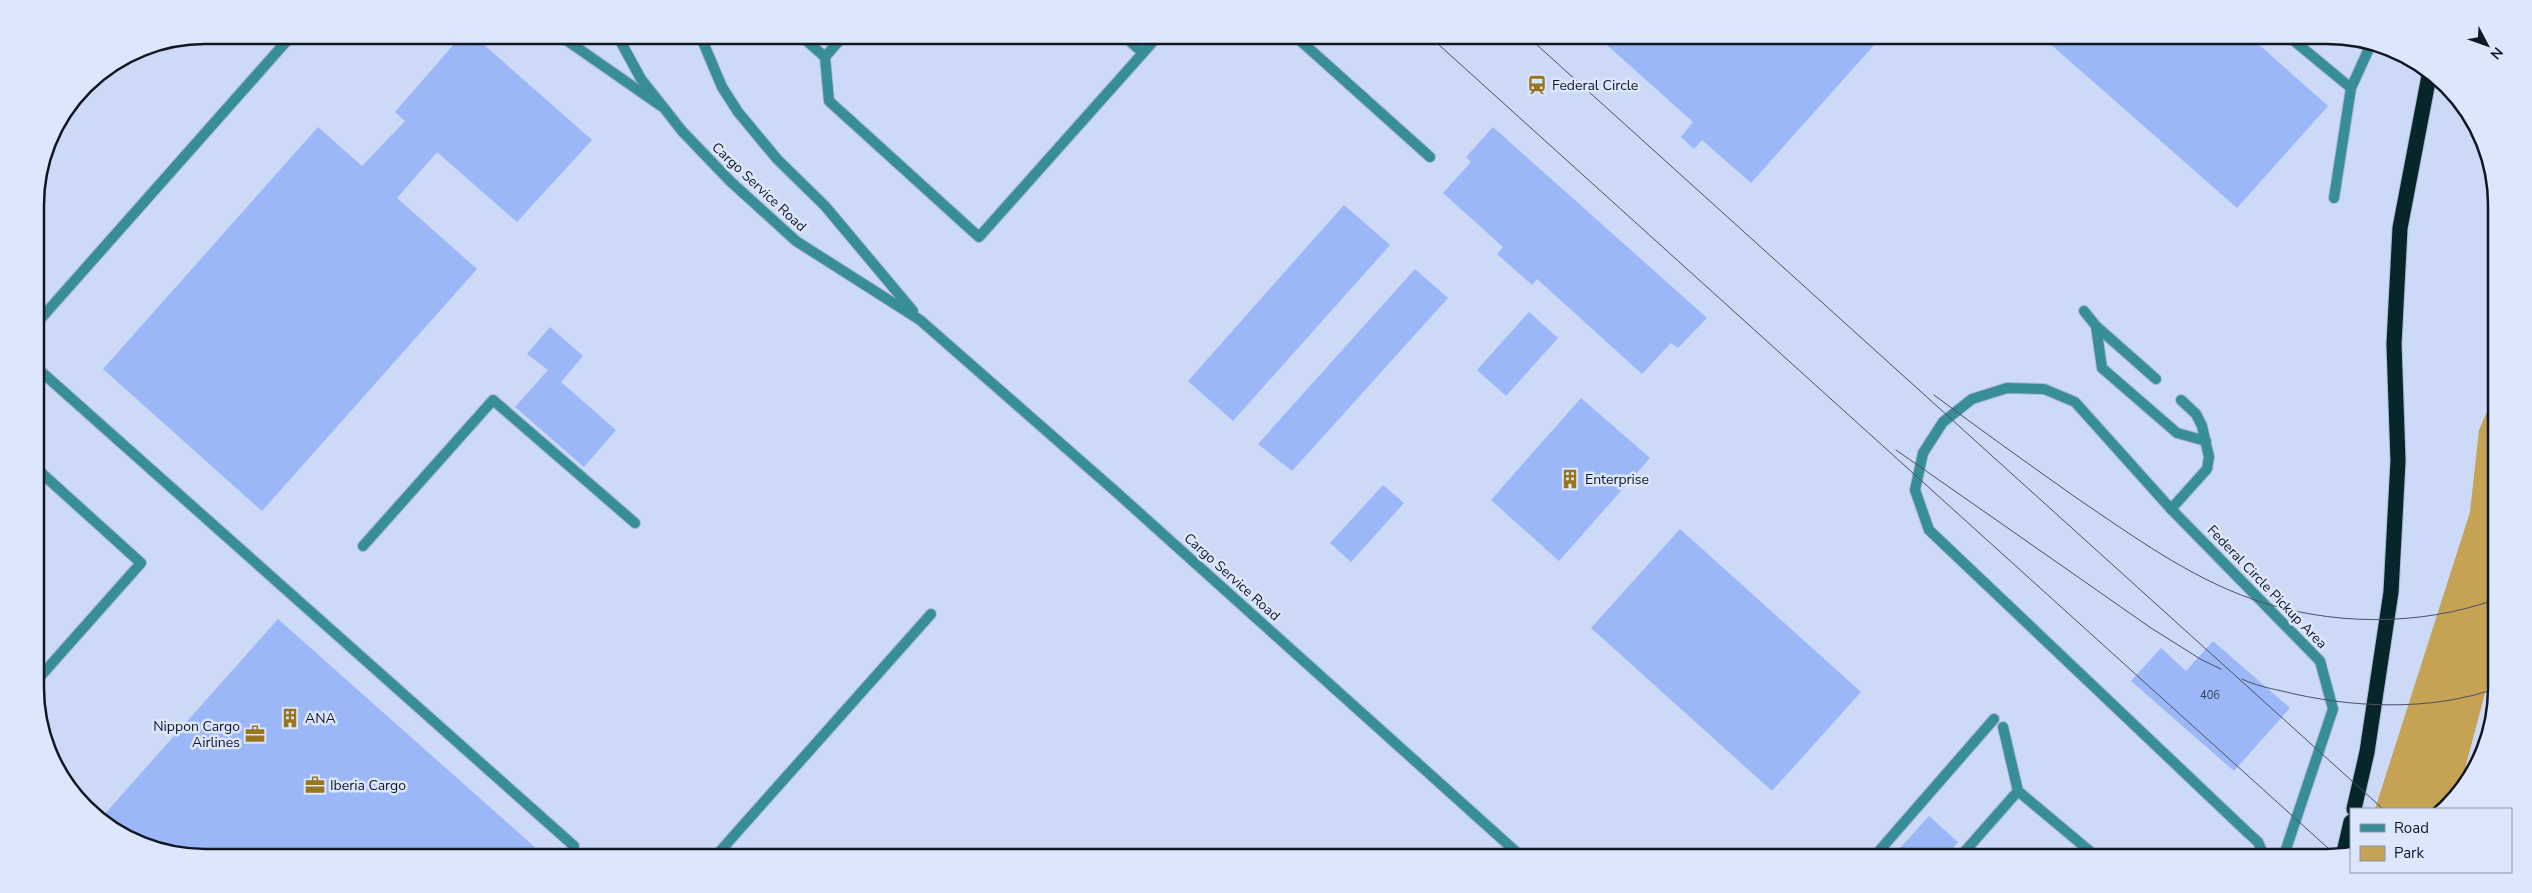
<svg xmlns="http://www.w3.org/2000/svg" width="2532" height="893" font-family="'Nunito Sans',sans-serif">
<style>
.green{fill:#c5a254}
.building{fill:#9bb7f8}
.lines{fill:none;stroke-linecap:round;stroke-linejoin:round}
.service-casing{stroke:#aab7d2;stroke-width:12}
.minor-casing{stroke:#aab7d2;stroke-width:12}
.tertiary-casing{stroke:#aab7d2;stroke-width:12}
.motorway-casing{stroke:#aab7d2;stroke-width:17}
.service{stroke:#388e98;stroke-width:10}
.minor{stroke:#388e98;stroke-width:10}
.tertiary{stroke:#388e98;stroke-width:10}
.motorway{stroke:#062629;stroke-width:15}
.tram{stroke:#485163;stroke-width:1}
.labels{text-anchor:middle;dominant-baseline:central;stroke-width:5;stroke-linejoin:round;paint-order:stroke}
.number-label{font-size:11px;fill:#343f59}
.poi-label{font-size:14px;fill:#111724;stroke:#dce7fe;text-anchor:start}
.street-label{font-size:14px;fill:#111724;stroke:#dce7fe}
.rim{fill:none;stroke:#111724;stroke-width:2.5}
</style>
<rect width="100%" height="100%" fill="#ccdaf8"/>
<path class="green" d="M 2496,391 L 2497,648 L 2458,795 L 2444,809 L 2375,809 L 2470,512 L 2479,430 Z"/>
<path class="building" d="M 462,35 L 473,35 L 592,140 L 517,222 L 437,152 L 397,198 L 477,269 L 262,511 L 103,369 L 318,127 L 362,166 L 405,121 L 395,112 Z
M 1599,35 L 1883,35 L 1751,183 L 1702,140 L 1694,149 L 1681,137 L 1693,122 L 1598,37 Z
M 2040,35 L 2248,35 L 2328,106 L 2237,208 Z
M 1493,127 L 1707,318 L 1678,348 L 1671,343 L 1642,374 L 1537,279 L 1532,285 L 1497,254 L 1503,247 L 1443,193 L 1471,162 L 1466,157 Z
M 1344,205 L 1390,245 L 1233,421 L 1188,381 Z
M 1415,269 L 1448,298 L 1292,471 L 1258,444 Z
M 1529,312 L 1558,338 L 1506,396 L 1477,370 Z
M 550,327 L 583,356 L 561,382 L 616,430 L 584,467 L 515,407 L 548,370 L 527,354 Z
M 1581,398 L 1650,458 L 1559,561 L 1491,500 Z
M 1383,485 L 1404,503 L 1351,562 L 1330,543 Z
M 1680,529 L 1861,692 L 1772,791 L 1591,628 Z
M 278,619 L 538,850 L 531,858 L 205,858 L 151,849 L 102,817 Z
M 2213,641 L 2290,708 L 2234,771 L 2131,681 L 2161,648 L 2186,671 Z
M 1929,816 L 1958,842 L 1945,858 L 1891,858 Z"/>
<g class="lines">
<defs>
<path id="service" d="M 559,35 L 661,106
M 800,35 L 825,57 L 844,35
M 1123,35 L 1143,53
M 1294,35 L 1430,157
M 2287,35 L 2351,88
M 825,57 L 829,101 L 979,237 L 1159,35
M 2334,198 L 2351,88 L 2372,42
M 2084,311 L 2096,326 L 2156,379
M 36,324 L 292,35
M 2096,326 L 2102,368 L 2177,433 L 2206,441
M 36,367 L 574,846
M 37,469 L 141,563 L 38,679
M 2171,509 L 2207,469 L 2209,457 L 2202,426 L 2196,414 L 2181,400
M 363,546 L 493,400 L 635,523
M 2003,727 L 2018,791 L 2098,858
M 714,858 L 931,614
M 1873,858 L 1994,719
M 1959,858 L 2018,791"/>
<path id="minor" d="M 2265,858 L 2258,842 L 2247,832 L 1929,530 L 1915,490 L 1923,453 L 1943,422 L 1972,399 L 2007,388 L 2044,389 L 2075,402 L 2171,509 L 2320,661 L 2333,709 L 2283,858"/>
<path id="tertiary" d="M 617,35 L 641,79 L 664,108 L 682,131 L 730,181 L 796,241 L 920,320 L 1115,491 L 1523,858
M 700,35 L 722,87 L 738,112 L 777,159 L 825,206 L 913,311"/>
<path id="motorway" d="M 2354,809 L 2367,752 L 2391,592 L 2398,461 L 2394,344 L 2400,228 L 2429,76
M 2343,857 L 2351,822"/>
</defs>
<use href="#service" class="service-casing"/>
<use href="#minor" class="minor-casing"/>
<use href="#tertiary" class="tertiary-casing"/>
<use href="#motorway" class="motorway-casing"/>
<use href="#service" class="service"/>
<use href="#minor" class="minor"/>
<use href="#tertiary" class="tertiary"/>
<use href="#motorway" class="motorway"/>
<path class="tram" d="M 1428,35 L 2339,858
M 1526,35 L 2383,809
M 1934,395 C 1982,431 2030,465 2078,499 C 2133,536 2189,577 2252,599 C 2330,626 2419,627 2497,599
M 1896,450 L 2151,628 L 2202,660 L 2221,669
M 2242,679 C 2254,685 2268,688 2282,691 C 2349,708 2431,712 2497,688"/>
</g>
<defs>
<symbol id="station-bare" viewBox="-9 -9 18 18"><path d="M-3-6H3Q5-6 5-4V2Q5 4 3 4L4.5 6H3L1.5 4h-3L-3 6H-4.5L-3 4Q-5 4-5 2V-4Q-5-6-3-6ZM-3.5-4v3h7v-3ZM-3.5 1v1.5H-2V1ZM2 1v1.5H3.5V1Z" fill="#987620" stroke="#dce7fe" stroke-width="2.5" paint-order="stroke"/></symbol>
<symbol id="building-bare" viewBox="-9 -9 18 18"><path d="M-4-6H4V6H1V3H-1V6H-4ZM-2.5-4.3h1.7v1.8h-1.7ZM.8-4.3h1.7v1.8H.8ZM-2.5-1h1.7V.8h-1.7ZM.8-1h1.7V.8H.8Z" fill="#987620" stroke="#dce7fe" stroke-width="2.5" paint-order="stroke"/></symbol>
<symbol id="office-bare" viewBox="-9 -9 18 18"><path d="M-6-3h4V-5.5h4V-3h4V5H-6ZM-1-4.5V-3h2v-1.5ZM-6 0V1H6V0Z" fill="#987620" stroke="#dce7fe" stroke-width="2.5" paint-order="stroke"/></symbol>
</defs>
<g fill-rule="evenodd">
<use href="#station-bare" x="1523" y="71" width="28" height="28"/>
<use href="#building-bare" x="1556" y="465" width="28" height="28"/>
<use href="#building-bare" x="276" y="704" width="28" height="28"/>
<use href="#office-bare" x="241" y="720" width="28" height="28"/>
<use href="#office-bare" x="301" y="771" width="28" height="28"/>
</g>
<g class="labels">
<g class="number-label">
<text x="2210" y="695">406</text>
</g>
<g class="poi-label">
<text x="1552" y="85">Federal Circle</text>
<text x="1585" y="479">Enterprise</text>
<text x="305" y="718">ANA</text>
<text x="240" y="726" text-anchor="end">Nippon Cargo<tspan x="240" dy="16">Airlines</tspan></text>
<text x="330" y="785">Iberia Cargo</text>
</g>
<g class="street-label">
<text transform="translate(759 187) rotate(43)">Cargo Service Road</text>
<text transform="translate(1232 577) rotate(42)">Cargo Service Road</text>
<text transform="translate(2267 587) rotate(46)">Federal Circle Pickup Area</text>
</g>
</g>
<path d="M0 0H2532V893H0ZM205 44H2327A161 161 0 0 1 2488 205V688A161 161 0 0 1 2327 849H205A161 161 0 0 1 44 688V205A161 161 0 0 1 205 44Z" fill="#dce7fe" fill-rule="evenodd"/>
<path class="rim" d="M205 44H2327A161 161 0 0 1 2488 205V688A161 161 0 0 1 2327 849H205A161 161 0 0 1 44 688V205A161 161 0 0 1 205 44Z"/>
<rect x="2350" y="808" width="162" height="65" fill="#dce7fe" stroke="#8b94a7"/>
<rect x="2360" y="824" width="25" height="8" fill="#388e98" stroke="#8b94a7"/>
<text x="2394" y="833" font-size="15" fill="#111724">Road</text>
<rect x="2360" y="846" width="25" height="15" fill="#c5a254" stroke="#8b94a7"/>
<text x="2394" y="858" font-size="15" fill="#111724">Park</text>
<g transform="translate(2487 45) rotate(131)" stroke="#dce7fe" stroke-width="4" paint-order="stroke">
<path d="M0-4L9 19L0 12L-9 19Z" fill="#111724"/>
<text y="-8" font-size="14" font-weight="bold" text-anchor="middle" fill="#111724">N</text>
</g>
</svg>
